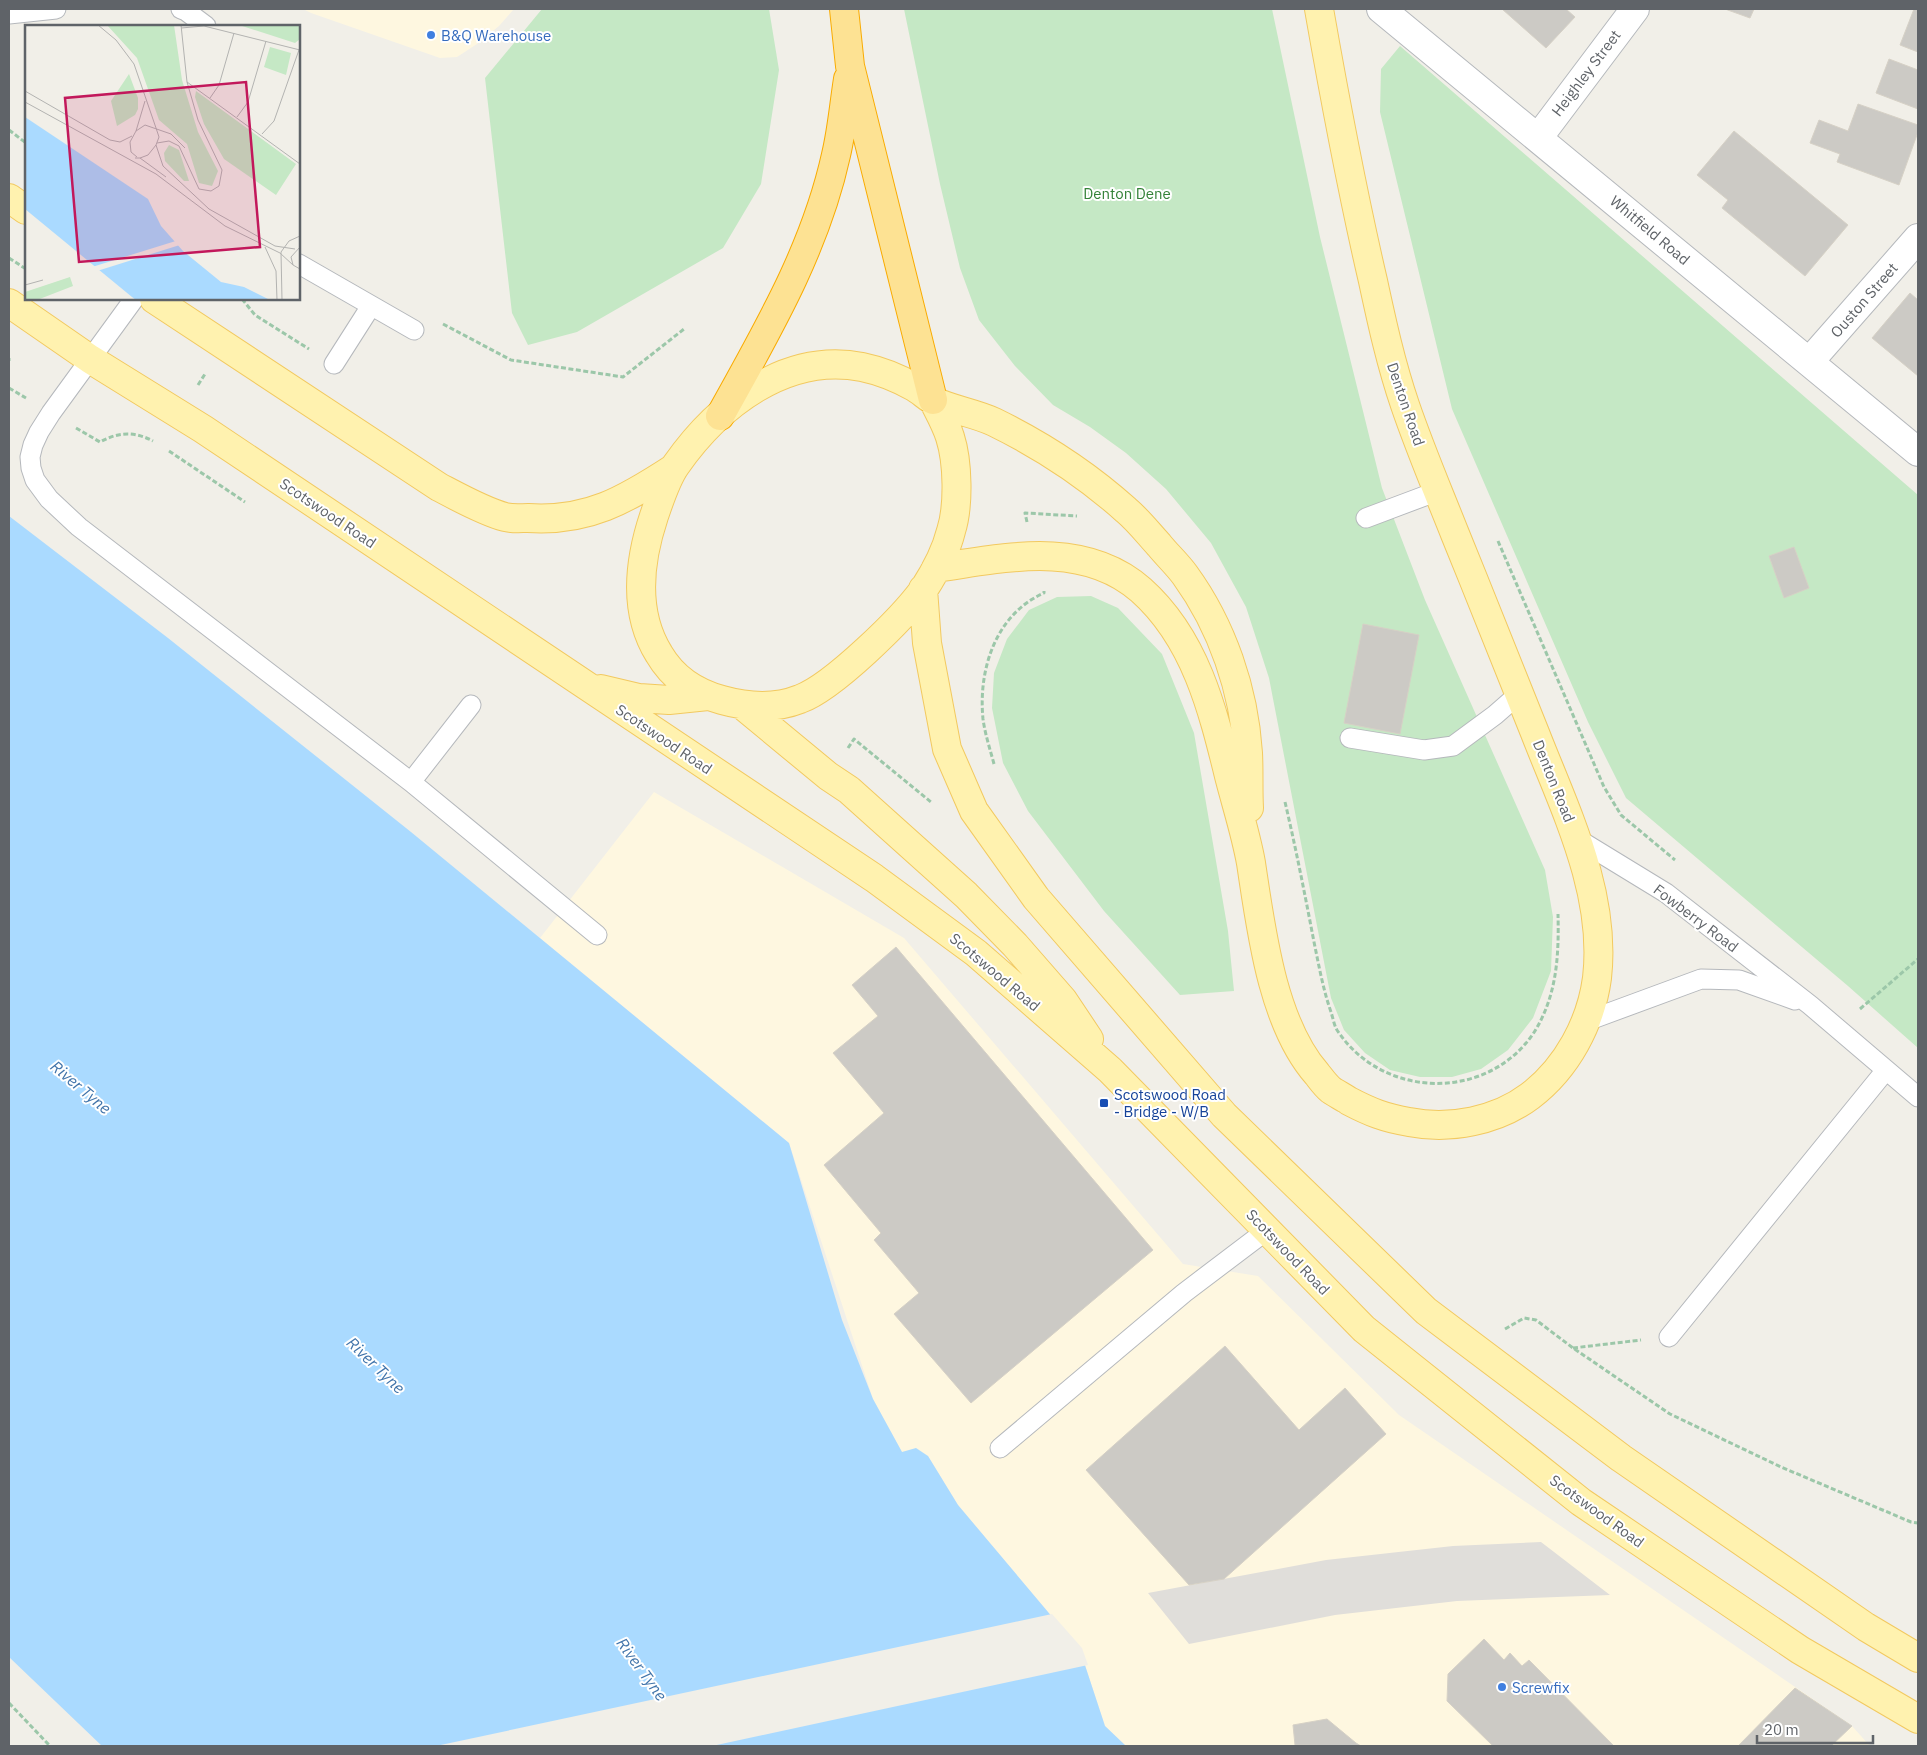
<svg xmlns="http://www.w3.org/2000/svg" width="1927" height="1755" font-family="'IBM Plex Sans',sans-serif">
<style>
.commercial{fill:#fef7e0}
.industrial{fill:#e0deda}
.green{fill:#c5e8c5}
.water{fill:#aadaff}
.pier{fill:#f1efe8}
.building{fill:#cccac5;stroke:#d6d1c6}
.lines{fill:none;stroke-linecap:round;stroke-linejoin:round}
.lane-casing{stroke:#b5b8bc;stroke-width:21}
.street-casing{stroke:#b5b8bc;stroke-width:30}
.primary-casing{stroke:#f2c960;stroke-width:30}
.highway-casing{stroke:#f9ab00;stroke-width:30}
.path{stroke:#9cc7a9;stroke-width:3;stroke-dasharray:5 2.5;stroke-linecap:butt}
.lane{stroke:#fff;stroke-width:19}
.street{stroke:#fff;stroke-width:28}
.primary{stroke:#fff2af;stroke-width:28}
.highway{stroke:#fde293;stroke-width:28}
.shop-dot{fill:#3f7fe0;stroke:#fff;stroke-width:2}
.transit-dot{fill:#1a4fb4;stroke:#fff;stroke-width:2}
.labels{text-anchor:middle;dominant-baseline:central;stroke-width:4;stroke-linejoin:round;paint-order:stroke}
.shop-label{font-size:15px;fill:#366cbe;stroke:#fff;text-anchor:start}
.street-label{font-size:15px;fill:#5f6368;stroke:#fff}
.park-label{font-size:15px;fill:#348238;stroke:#fff}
.transit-label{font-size:15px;fill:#164399;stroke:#fff;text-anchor:start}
.water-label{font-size:16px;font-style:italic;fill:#4174aa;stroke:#fff}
.inset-road{fill:none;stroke:#b3b3b1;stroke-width:1}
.view{fill:#c2185b;fill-opacity:0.15;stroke:#c2185b;stroke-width:2.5}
.inset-edge{fill:none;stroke:#5f6368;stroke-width:2.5}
</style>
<rect width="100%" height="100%" fill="#f1efe8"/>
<path class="commercial" d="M 303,9 L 514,9 L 499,26 L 477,44 L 457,57 L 440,58 L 311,13 Z
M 654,792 L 904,938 L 1183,1264 L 1258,1276 L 1399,1415 L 1852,1726 L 1870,1746 L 1126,1746 L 1105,1726 L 1080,1650 L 958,1505 L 928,1456 L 902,1452 L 873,1399 L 789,1143 L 540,938 Z"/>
<path class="industrial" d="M 1541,1542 L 1610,1595 L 1457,1601 L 1335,1615 L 1189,1644 L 1148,1593 L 1326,1560 L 1453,1546 Z"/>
<path class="green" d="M 542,9 L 769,9 L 779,70 L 761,184 L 723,248 L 577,332 L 528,345 L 512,313 L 485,78 Z
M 904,9 L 1272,9 L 1320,237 L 1382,488 L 1425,600 L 1545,870 L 1553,917 L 1551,971 L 1533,1018 L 1508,1050 L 1481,1069 L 1452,1077 L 1420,1077 L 1390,1070 L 1365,1053 L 1344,1030 L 1331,998 L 1269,678 L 1246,607 L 1211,543 L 1166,489 L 1126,453 L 1090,427 L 1053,405 L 1015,366 L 979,320 L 960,268 L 940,184 Z
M 1400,46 L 1918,495 L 1918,1048 L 1848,986 L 1626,798 L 1588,722 L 1452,409 L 1380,112 L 1381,69 Z
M 1091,596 L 1118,608 L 1162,654 L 1194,733 L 1228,931 L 1234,991 L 1180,995 L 1104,911 L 1028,811 L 1003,763 L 992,708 L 994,673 L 1007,639 L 1029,610 L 1057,597 Z"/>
<path class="water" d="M 9,516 L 168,638 L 411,832 L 789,1143 L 842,1320 L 873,1399 L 902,1452 L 916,1448 L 928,1456 L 958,1505 L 1080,1650 L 1105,1726 L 1126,1746 L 102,1746 L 9,1657 Z"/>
<path class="pier" d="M 1052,1614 L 1082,1648 L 1088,1665 L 712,1746 L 436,1746 Z"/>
<path class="building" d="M 1502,9 L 1566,9 L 1575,17 L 1546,48 Z
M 1725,9 L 1754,9 L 1750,18 Z
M 1914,9 L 1918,9 L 1918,52 L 1900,45 Z
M 1889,59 L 1918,70 L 1918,109 L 1876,93 Z
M 1858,104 L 1918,125 L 1918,132 L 1899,185 L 1837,162 L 1840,154 L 1810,143 L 1819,120 L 1848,131 Z
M 1734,131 L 1848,225 L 1805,276 L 1722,208 L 1728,200 L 1697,175 Z
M 1910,293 L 1918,300 L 1918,376 L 1872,338 Z
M 1794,547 L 1809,588 L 1784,598 L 1769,556 Z
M 1363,624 L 1419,635 L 1400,734 L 1344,723 Z
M 896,947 L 1153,1250 L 971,1403 L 894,1314 L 919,1293 L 874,1240 L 881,1233 L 824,1165 L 884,1113 L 833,1053 L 878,1016 L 852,985 Z
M 1225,1346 L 1299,1430 L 1345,1388 L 1386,1434 L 1224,1579 L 1189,1585 L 1086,1470 Z
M 1484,1639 L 1504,1660 L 1510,1653 L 1522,1666 L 1529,1660 L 1614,1746 L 1493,1746 L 1447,1701 L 1448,1674 Z
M 1795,1688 L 1852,1726 L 1831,1746 L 1738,1746 Z
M 1327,1719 L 1356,1743 L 1361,1746 L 1295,1745 L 1293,1725 Z"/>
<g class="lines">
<defs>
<path id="lane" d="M 181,9 L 186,11 L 206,26
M 9,14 L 56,9
M 299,264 L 414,330
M 134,299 L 51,413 L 39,432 L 33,445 L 30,457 L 31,468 L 35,480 L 49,499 L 79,527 L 411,782 L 597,935
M 334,364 L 371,306
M 1366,518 L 1438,491
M 1350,738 L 1424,750 L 1453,746 L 1495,715 L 1519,694
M 411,782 L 471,705
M 1576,838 L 1666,893 L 1810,1005 L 1918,1097
M 1587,1021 L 1701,979 L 1739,980 L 1795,1000
M 1669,1337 L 1886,1070
M 1000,1448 L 1184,1293 L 1267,1230"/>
<path id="street" d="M 1381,9 L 1918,452
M 1538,138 L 1635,9
M 1809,362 L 1918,238"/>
<path id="primary" d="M 9,198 L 26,210
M 154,299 L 439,487 C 458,497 485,512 505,517 C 513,519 521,518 528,518 C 588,522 625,500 674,468
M 9,303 L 90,359 L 203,429 L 874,878 L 976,953 L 1110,1070 L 1364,1329 L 1581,1502 L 1800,1650 L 1918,1719
M 933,400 C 939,412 946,424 950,437 C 958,462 959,506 951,531 C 946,551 935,572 924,589 C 903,618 833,687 800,699 C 775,709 747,707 722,700 C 696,693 673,678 659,654 C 633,612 639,561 654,516 C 660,499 666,479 676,465 C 718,405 786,352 862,367 C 881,371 898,378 914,387 C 921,391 927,397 934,401 C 952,410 975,413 994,422 C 1041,445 1087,475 1126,510 C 1138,520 1148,533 1159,545 C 1167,555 1177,564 1185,575 C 1222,626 1244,690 1248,753 C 1249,771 1248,790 1249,808
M 936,568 C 1004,558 1083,539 1141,590 C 1196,639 1213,711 1230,780 C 1237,807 1246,835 1251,863 C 1261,929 1272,1023 1317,1074 C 1321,1079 1325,1085 1331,1090 C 1332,1091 1348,1100 1349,1101 C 1370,1112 1385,1118 1409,1122 C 1450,1130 1497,1121 1530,1096 C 1567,1068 1591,1023 1597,978 C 1607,893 1565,810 1535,733 C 1508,666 1482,600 1455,534 C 1438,491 1420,449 1405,405 C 1391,364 1382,323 1373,281 C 1352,191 1335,100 1319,9
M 923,589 L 927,643 L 947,749 L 974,811 L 1036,898 L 1224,1115 L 1426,1311 L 1621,1458 L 1866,1627 L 1918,1658
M 601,689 L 639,698 L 669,700 L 708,696
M 742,705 L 828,776 L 849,790 L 966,895 L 1015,945 L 1063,1000 L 1089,1039"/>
<path id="highway" d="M 844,9 L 850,66 L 933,400
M 720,416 C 767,331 815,250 836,155 C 842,130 844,104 848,79"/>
</defs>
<use href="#lane" class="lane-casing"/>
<use href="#street" class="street-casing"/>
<use href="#primary" class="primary-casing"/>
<use href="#highway" class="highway-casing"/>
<path class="path" d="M 9,130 L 26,143
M 9,258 L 26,269
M 242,299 L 255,315 L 309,349
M 443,324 L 511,360 L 623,377 L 684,329
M 9,358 L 9,361
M 198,385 L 205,374
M 9,388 L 26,398
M 76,428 L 100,442 C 118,432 134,431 153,441
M 169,451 L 245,502
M 1027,522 L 1025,513 L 1077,516
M 1498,541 L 1604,787 L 1621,815 L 1675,860
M 848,748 L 854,739 L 931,802
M 994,764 C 990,749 985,734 983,719 C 978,669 996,614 1044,593 L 1044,591
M 1285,802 C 1296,849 1305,895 1314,942 C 1319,966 1323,989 1331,1012 C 1333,1018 1334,1025 1337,1030 C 1382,1099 1486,1102 1533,1034 C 1557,997 1559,956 1558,914
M 1860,1009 L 1918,959
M 1505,1329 L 1524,1318 L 1536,1320 L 1573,1348 L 1670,1414 L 1781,1467 L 1911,1522 L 1918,1523
M 1573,1348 L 1641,1340
M 9,1703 L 50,1746"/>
<use href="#lane" class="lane"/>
<use href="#street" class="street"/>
<use href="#primary" class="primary"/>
<use href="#highway" class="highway"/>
</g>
<g class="shop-dot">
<circle cx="431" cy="35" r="5"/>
<circle cx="1502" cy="1687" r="5"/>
</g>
<rect class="transit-dot" x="1099" y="1098" width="10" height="10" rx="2.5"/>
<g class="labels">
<g class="shop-label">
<text x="441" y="35">B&amp;Q Warehouse</text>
<text x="1512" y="1687">Screwfix</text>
</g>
<g class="street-label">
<text transform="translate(1586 73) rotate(-53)">Heighley Street</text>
<text transform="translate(1650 230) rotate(40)">Whitfield Road</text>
<text transform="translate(1864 300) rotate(-49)">Ouston Street</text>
<text transform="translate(1406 404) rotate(71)">Denton Road</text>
<text transform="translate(328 513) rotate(34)">Scotswood Road</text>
<text transform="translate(664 739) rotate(34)">Scotswood Road</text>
<text transform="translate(1554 781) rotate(68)">Denton Road</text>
<text transform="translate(1696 918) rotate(37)">Fowberry Road</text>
<text transform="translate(995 972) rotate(40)">Scotswood Road</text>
<text transform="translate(1288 1252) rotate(46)">Scotswood Road</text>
<text transform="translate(1597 1511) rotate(36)">Scotswood Road</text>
</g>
<g class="park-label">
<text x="1127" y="193">Denton Dene</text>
</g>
<g class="transit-label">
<text x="1114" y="1094">Scotswood Road<tspan x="1114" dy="17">- Bridge - W/B</tspan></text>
</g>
<g class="water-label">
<text transform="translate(81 1087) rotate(40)">River Tyne</text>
<text transform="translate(376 1365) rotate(44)">River Tyne</text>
<text transform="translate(642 1669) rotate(54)">River Tyne</text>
</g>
</g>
<g transform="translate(25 25)">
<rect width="275" height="275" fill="#f1efe8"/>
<path d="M 82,0 L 149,0 L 157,55 L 173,107 L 193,146 L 187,161 L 174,158 L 162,119 L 134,95 L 112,33 ZM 214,0 L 275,0 L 275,14 L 270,18 ZM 245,22 L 266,28 L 261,50 L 239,42 ZM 104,49 L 113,73 L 113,84 L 110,90 L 92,101 L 86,76 ZM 171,66 L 271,139 L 251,170 L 199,134 L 179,99 L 170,72 ZM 144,120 L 154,125 L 164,156 L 159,156 L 140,136 L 139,128 ZM 45,252 L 48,261 L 12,275 L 0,275 L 0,267 Z" fill="#c5e8c5"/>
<path d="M 0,92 L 123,174 L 136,201 L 158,226 L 196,257 L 219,262 L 245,275 L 111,275 L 107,272 L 0,184 Z" fill="#aadaff"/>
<path d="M 154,215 L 158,219 L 72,246 L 67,242 Z" fill="#f1efe8"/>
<path class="inset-road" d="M 73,0 L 91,15 L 109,39 L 131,103M 156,3 L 179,1 L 275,25M 162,57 L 275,139M 0,66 L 85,115 L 95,117 L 107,111M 185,73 L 194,60 L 209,8M 0,77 L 131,149 L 200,201 L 255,228 L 268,240M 212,92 L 223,77 L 241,16M 111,106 L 120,76M 237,109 L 249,96 L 275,22M 132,118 L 144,116 L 154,121 L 174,164 L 186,166 L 194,161 L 197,145 L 173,95 L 162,57 L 156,0M 131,120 L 138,141 L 184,184 L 250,221 L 270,224M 112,132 L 106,127 L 105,117 L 111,106 L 120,100 L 146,109 L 160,123M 110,133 L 115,133 L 141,152M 115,133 L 123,130 L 131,120 L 134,112 L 131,103M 240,222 L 251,246 L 252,275M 275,222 L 266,232 L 268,240 L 275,244M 0,260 L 18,255M 257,275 L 256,227 L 264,216 L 275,211"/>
<path class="view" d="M 221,57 L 235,222 L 54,237 L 40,73 Z"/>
<rect width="275" height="275" class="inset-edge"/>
</g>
<rect width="1927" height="1755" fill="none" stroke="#5f6368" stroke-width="20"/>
<path d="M1757 1735v8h116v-8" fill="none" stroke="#5f6368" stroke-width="2.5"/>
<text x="1764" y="1735" font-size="15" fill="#5f6368" stroke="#ffffff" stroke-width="4" paint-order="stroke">20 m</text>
</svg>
